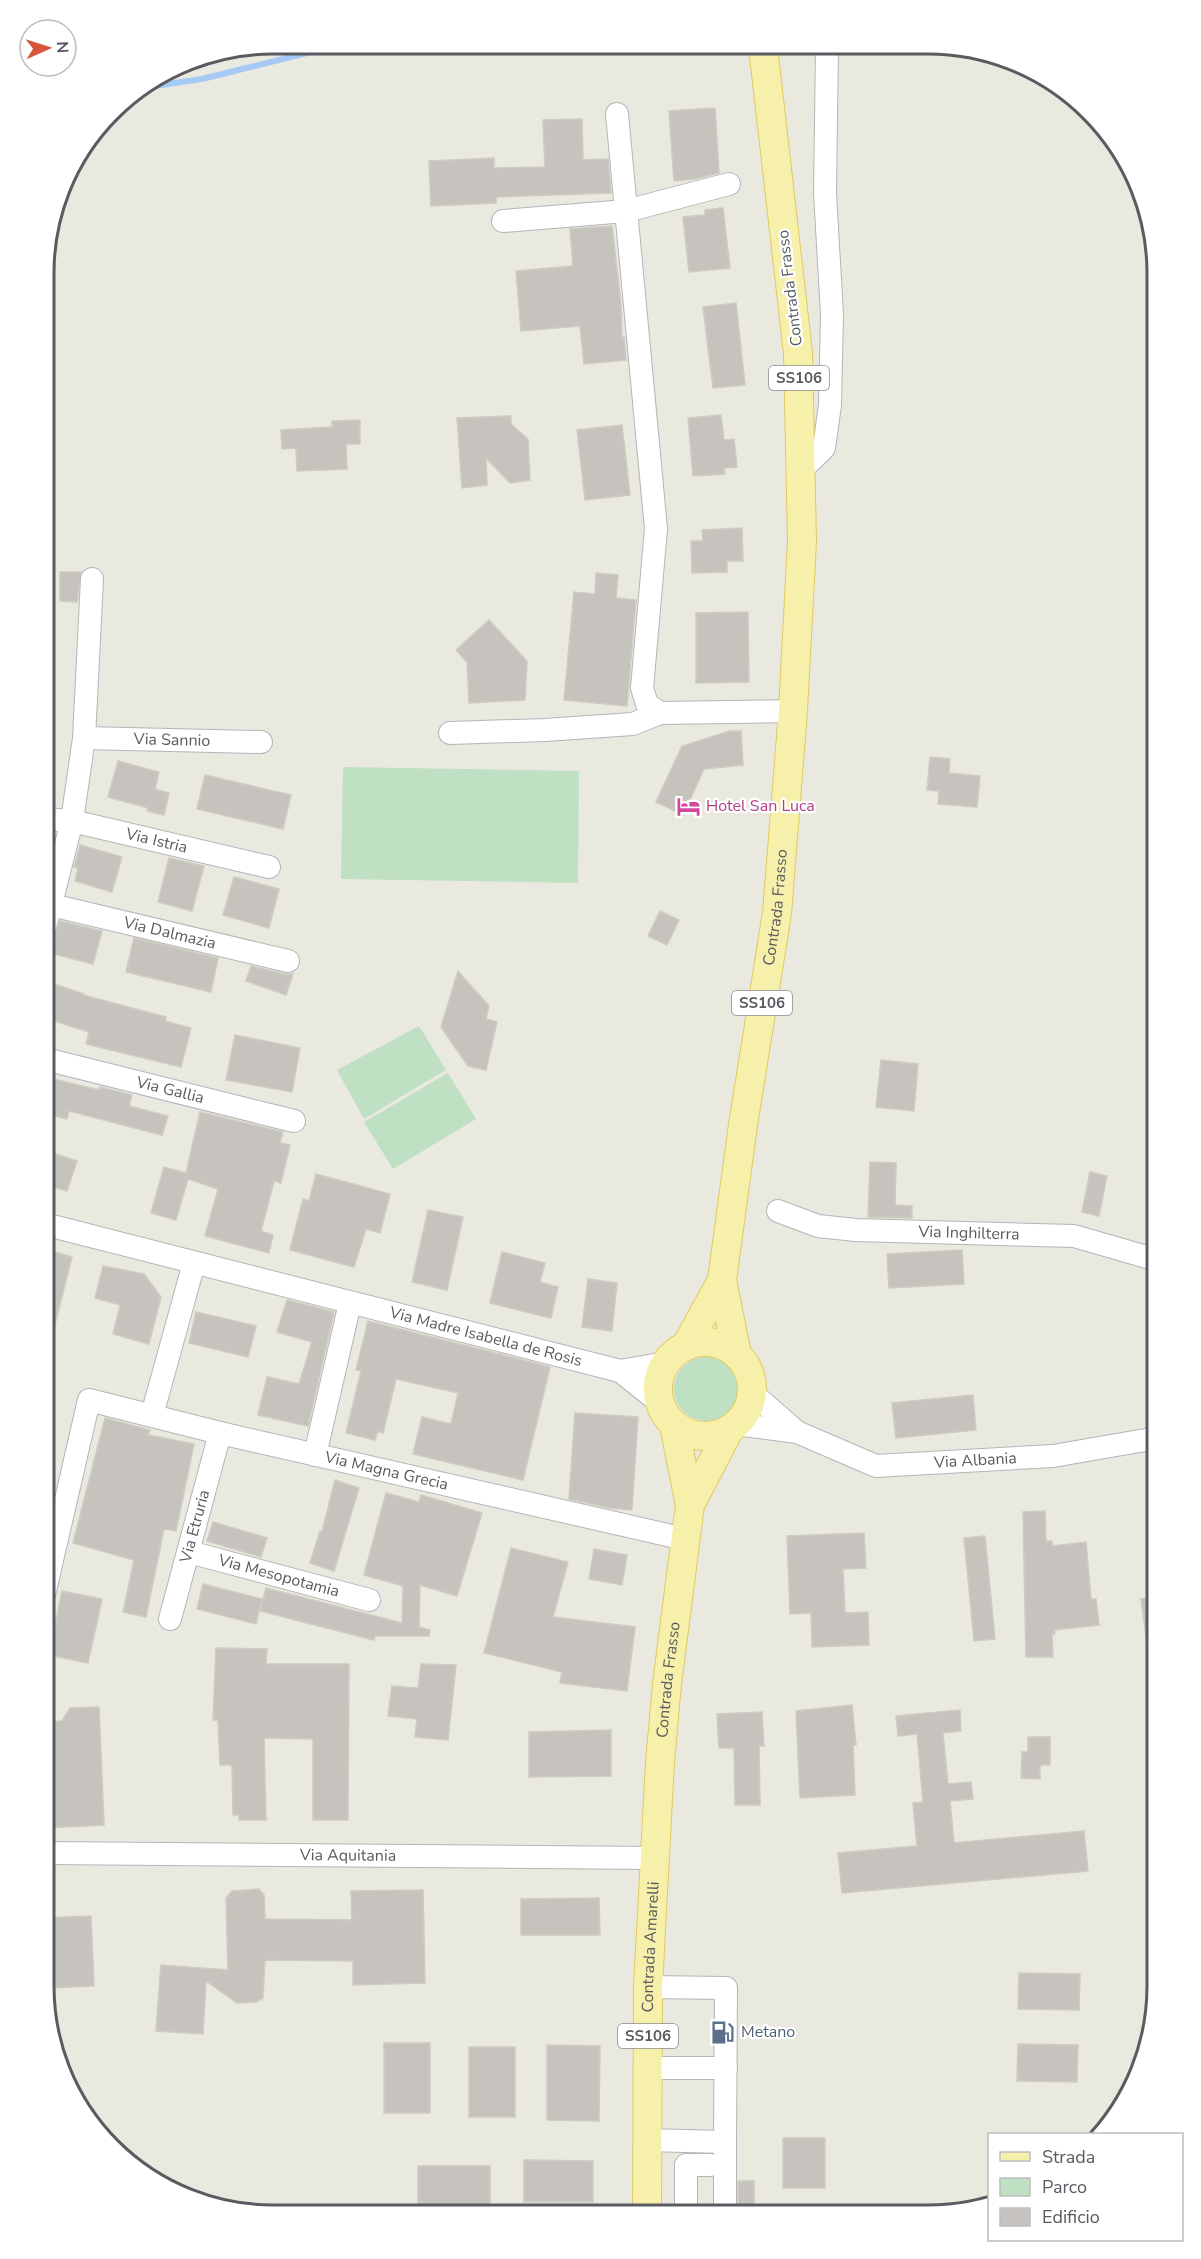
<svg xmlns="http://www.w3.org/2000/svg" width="1201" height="2259" font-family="'Nunito Sans',sans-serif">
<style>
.green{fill:#bfe0c2}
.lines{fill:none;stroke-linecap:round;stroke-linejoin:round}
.stream{stroke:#a5cbf5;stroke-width:6}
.building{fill:#c6c3be;stroke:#cecbbf;stroke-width:1.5}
.minor-casing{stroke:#b3b5ba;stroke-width:24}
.major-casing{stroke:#e1c962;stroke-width:30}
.minor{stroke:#fff;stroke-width:22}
.major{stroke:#f6f0aa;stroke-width:28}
.labels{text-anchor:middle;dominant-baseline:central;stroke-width:4.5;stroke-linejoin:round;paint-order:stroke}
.shield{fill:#fff;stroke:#8b8c90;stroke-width:1.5}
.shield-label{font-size:15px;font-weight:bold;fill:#595b60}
.street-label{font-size:16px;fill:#595b60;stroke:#fff}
.hotel-label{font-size:16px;fill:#b23c85;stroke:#fff;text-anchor:start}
.service-label{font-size:16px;fill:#4e5e75;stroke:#fff;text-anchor:start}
.rim{fill:none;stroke:#595b60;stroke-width:3}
</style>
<rect width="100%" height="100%" fill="#eae9e0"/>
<path class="green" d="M 343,767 L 579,771 L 578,883 L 341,879 Z
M 419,1026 L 446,1070 L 364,1119 L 337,1070 Z
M 448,1073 L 476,1119 L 393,1169 L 364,1122 Z
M674 1389a32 32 0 1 1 64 0a32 32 0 1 1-64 0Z"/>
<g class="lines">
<path class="stream" d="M 141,88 L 202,79 L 343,44"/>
</g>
<path class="building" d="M 715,108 L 719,173 L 695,179 L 674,181 L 669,111 Z
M 582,119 L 583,160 L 608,159 L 611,193 L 496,197 L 496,203 L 431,206 L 429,161 L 494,158 L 494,168 L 545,167 L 543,120 Z
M 723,208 L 730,268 L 689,272 L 683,217 L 705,215 L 705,210 Z
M 612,226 L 621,304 L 622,337 L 624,337 L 626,360 L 584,364 L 580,326 L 521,331 L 516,271 L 573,266 L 570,229 Z
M 736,303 L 745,385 L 713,388 L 703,307 Z
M 721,415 L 724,440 L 734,439 L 737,467 L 724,468 L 725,474 L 693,476 L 688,418 Z
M 511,416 L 511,424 L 528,439 L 530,480 L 510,483 L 486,458 L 487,485 L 462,488 L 457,418 Z
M 360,420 L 360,444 L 346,444 L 347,469 L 297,471 L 296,448 L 282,449 L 281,430 L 332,427 L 332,421 Z
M 622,425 L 630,495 L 585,500 L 577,430 Z
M 742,528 L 743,561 L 727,561 L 727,572 L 692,573 L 691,541 L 703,541 L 702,530 Z
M 60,572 L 81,572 L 77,602 L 60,601 Z
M 596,573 L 618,575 L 616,598 L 636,600 L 627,706 L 564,700 L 574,592 L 595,594 Z
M 748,612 L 749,682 L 696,683 L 696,613 Z
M 489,620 L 527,661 L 525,700 L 469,703 L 467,662 L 456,650 Z
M 730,731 L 741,731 L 743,765 L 704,769 L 683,815 L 656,802 L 682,746 Z
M 930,757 L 950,759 L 949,773 L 980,776 L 977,807 L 938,804 L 939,791 L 927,790 Z
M 118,761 L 159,772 L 155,789 L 169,793 L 164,815 L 147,811 L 148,808 L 108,797 Z
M 205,775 L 291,795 L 283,829 L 197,809 Z
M 80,845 L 122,857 L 112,892 L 75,881 L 78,868 L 74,867 Z
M 169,858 L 204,866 L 192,911 L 158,902 Z
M 234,877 L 279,889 L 269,928 L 223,915 Z
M 660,911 L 679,920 L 667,945 L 648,936 Z
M 60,921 L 102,931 L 93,964 L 50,953 Z
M 134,938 L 218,958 L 211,992 L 126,972 Z
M 251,966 L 285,974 L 293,974 L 286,995 L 246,981 Z
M 458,971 L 489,1006 L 486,1019 L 497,1022 L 486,1070 L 468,1066 L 441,1027 Z
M 45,981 L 84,994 L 83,995 L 166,1017 L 165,1021 L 191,1028 L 181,1067 L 86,1044 L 89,1032 L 45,1018 Z
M 235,1035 L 300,1048 L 292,1092 L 226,1080 Z
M 881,1060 L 918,1064 L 914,1111 L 876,1107 Z
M 45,1077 L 99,1090 L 100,1087 L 132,1095 L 129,1106 L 168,1116 L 162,1135 L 69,1111 L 67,1119 L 44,1113 Z
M 200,1112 L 283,1132 L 280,1143 L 290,1145 L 281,1183 L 274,1181 L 261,1231 L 273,1235 L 269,1253 L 205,1236 L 218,1189 L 188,1179 L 176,1220 L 151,1213 L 164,1167 L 186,1173 Z
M 52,1153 L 77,1161 L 67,1191 L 44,1184 L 44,1176 Z
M 870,1162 L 896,1163 L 895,1205 L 912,1206 L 912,1218 L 868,1217 Z
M 1090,1172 L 1107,1176 L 1099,1216 L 1082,1212 Z
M 316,1174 L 390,1194 L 380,1233 L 366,1229 L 354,1267 L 290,1250 L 303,1199 L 309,1201 Z
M 428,1210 L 463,1217 L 447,1290 L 412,1282 Z
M 44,1249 L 72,1257 L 50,1344 L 44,1343 Z
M 962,1250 L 964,1284 L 889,1288 L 887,1254 Z
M 502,1252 L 545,1263 L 540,1282 L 558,1287 L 551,1318 L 490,1303 Z
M 103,1266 L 144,1274 L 161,1297 L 149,1344 L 113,1334 L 120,1305 L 95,1298 Z
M 588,1279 L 617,1283 L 612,1331 L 582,1327 Z
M 287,1300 L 334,1312 L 308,1426 L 258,1415 L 267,1377 L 299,1384 L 312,1342 L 277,1332 Z
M 196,1312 L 256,1326 L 248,1357 L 189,1343 Z
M 368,1321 L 550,1367 L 523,1480 L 413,1454 L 422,1417 L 451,1424 L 458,1393 L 396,1379 L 383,1433 L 378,1431 L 375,1440 L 346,1433 L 361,1371 L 356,1370 Z
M 973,1395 L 976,1430 L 896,1438 L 892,1403 Z
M 575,1413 L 638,1417 L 632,1510 L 610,1508 L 569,1499 Z
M 105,1418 L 150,1430 L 148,1435 L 194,1444 L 176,1531 L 164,1529 L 146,1617 L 123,1612 L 134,1560 L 73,1543 Z
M 335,1480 L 359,1488 L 334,1571 L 310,1563 L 320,1531 L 322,1532 Z
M 386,1493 L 419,1502 L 421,1495 L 482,1513 L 457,1596 L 420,1585 L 419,1627 L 430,1630 L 429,1636 L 375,1636 L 374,1640 L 260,1611 L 266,1588 L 402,1623 L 403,1586 L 364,1575 Z
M 1045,1511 L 1046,1541 L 1052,1541 L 1052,1546 L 1086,1542 L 1091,1599 L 1096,1599 L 1099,1625 L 1054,1630 L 1055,1634 L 1052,1634 L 1053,1657 L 1026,1657 L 1023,1512 Z
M 213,1522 L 267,1538 L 261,1557 L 207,1541 Z
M 864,1533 L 866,1568 L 843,1569 L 845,1613 L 868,1612 L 869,1645 L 812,1647 L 811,1613 L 790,1614 L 787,1536 Z
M 985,1536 L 995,1639 L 974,1641 L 964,1538 Z
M 511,1548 L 568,1562 L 553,1617 L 635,1627 L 627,1691 L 560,1683 L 562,1672 L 484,1653 Z
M 594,1549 L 627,1555 L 622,1585 L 589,1579 Z
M 203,1584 L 262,1599 L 256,1624 L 197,1609 Z
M 62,1591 L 102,1599 L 88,1663 L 49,1655 Z
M 1157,1597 L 1157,1643 L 1147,1644 L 1141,1599 Z
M 216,1648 L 267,1649 L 266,1664 L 349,1664 L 348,1820 L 313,1820 L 313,1739 L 264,1738 L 266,1820 L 239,1820 L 239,1815 L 233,1815 L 232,1765 L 220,1765 L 218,1720 L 213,1720 Z
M 421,1664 L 456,1665 L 448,1740 L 415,1737 L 417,1719 L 388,1716 L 392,1686 L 418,1688 Z
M 852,1705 L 856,1745 L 853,1745 L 855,1795 L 800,1798 L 796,1711 Z
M 99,1707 L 104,1825 L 44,1828 L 44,1722 L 62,1721 L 70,1708 Z
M 960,1710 L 961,1731 L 943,1733 L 948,1784 L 971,1782 L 973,1799 L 950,1801 L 954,1843 L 1084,1831 L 1088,1871 L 842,1893 L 838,1853 L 917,1846 L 913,1803 L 923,1802 L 917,1734 L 898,1736 L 896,1716 Z
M 762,1712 L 764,1746 L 759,1746 L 760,1805 L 735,1805 L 734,1748 L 719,1748 L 717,1714 Z
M 611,1730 L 611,1776 L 529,1777 L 529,1732 Z
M 1028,1737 L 1050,1737 L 1050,1765 L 1040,1765 L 1040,1779 L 1021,1778 L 1022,1752 L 1028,1752 Z
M 259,1889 L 264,1895 L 265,1919 L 352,1920 L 351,1891 L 423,1890 L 425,1983 L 353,1985 L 353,1961 L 265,1960 L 263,1998 L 256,2002 L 237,2003 L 206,1981 L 203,2034 L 156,2031 L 161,1965 L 228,1970 L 226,1898 L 232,1891 Z
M 599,1898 L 600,1935 L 521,1935 L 521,1899 Z
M 91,1916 L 94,1986 L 44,1988 L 44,1918 Z
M 1019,1973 L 1080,1974 L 1079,2010 L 1018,2009 Z
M 384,2043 L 430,2043 L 430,2113 L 384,2113 Z
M 1018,2044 L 1078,2045 L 1077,2082 L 1017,2081 Z
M 547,2045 L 600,2046 L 599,2121 L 547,2120 Z
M 469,2047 L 515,2047 L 515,2117 L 469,2117 Z
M 783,2138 L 825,2138 L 825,2188 L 783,2188 Z
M 524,2160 L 593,2161 L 593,2202 L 524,2202 Z
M 418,2166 L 490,2166 L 490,2211 L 418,2211 Z
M 738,2181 L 754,2181 L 754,2215 L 738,2215 Z"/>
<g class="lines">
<defs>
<g id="minor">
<path d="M 617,114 L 656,529 L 642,688 L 647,704 L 660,713"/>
<path d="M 503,221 L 626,211 L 729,184"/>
<path d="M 801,470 L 824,448 L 830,405 L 832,314 L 825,193 L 827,47"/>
<path d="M 450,733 L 545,730 L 633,724 L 660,713 L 793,711"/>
<path id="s1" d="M 84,738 L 261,742"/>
<path id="s2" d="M 45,819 L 72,821 L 269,867"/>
<path id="s3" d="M 51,905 L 288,961"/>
<path d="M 45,927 L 72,821 L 84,738 L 92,579"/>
<path id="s4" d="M 45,1059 L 294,1121"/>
<path id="s5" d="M 778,1211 L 818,1226 L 856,1230 L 1074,1236 L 1157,1260"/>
<path id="s6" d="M 44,1224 L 620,1371 L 665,1363"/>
<path d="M 620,1371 L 659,1402"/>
<path d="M 752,1393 L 797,1432"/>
<path d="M 152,1415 L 194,1263"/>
<path id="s7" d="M 735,1424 L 797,1432 L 876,1466 L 1053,1456 L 1157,1438"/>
<path d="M 315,1455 L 350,1303"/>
<path id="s8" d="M 189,1552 L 369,1600"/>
<path id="s9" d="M 44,1595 L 89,1400 L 220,1433 L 685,1539"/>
<path id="s10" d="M 170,1619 L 220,1433"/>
<path id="s11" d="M 44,1853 L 654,1858"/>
<path d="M 648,1987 L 726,1988 L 725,2142"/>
<path d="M 647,2068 L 726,2068"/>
<path d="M 647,2140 L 725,2142 L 725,2215"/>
<path d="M 686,2215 L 686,2165 L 710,2165"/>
</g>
<g id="major">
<circle cx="705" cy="1389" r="47"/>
<path d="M 686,1346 L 722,1280"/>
<path id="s12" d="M 737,1355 L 722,1280 L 743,1125 L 777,913 L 793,711 L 802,541 L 798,353 L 763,47"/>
<path d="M 674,1425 L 690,1505"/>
<path id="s13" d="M 647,2215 L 648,1987 L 660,1762 L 667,1684 L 690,1505 L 729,1430"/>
</g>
</defs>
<use href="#minor" class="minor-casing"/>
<use href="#major" class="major-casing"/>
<use href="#minor" class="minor"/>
<use href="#major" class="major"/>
</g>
<defs>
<symbol id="hotel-bare" viewBox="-9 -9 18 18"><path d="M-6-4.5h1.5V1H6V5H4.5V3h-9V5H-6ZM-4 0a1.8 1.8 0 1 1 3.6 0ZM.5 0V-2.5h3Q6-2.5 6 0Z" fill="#d1479c" stroke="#fff" stroke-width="2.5" paint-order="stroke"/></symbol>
<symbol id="fuel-bare" viewBox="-9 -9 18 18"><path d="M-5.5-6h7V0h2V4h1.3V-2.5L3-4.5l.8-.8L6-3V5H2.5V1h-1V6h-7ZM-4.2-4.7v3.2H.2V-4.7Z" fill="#5c6f8a" stroke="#fff" stroke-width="2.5" paint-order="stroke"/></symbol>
</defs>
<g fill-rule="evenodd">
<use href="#hotel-bare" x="672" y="790" width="33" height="33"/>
<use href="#fuel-bare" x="706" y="2016" width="33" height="33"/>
</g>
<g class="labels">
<g class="shield">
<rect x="769" y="366" width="60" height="24" rx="4.5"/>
<rect x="732" y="991" width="60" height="24" rx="4.5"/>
<rect x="618" y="2024" width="60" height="24" rx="4.5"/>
</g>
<g class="shield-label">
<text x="799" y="378">SS106</text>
<text x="762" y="1003">SS106</text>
<text x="648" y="2036">SS106</text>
</g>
<g class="street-label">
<text transform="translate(790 288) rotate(-97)">Contrada Frasso</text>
<text stroke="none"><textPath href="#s1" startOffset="88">Via Sannio</textPath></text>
<text stroke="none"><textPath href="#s2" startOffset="114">Via Istria</textPath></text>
<text stroke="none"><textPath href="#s12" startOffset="453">Contrada Frasso</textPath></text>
<text stroke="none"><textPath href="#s3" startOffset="122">Via Dalmazia</textPath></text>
<text stroke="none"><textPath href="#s4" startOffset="129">Via Gallia</textPath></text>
<text stroke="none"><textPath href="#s5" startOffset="194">Via Inghilterra</textPath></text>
<text stroke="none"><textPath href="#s6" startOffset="456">Via Madre Isabella de Rosis</textPath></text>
<text stroke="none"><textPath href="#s7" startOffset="248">Via Albania</textPath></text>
<text stroke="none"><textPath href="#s9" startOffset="506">Via Magna Grecia</textPath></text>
<text stroke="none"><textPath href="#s10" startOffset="96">Via Etruria</textPath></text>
<text stroke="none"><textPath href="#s8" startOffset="93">Via Mesopotamia</textPath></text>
<text stroke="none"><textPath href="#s13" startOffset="536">Contrada Frasso</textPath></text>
<text stroke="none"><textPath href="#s11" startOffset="304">Via Aquitania</textPath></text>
<text stroke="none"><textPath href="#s13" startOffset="268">Contrada Amarelli</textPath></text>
</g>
<g class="hotel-label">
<text x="706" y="806">Hotel San Luca</text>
</g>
<g class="service-label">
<text x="741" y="2032">Metano</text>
</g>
</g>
<path d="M0 0H1201V2259H0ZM273 54H928A219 219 0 0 1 1147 273V1986A219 219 0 0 1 928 2205H273A219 219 0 0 1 54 1986V273A219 219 0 0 1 273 54Z" fill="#fff" fill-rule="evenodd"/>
<path class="rim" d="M273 54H928A219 219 0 0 1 1147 273V1986A219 219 0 0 1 928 2205H273A219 219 0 0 1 54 1986V273A219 219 0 0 1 273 54Z"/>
<rect x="988" y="2133" width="195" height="108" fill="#ffffff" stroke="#bdbdbf" stroke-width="1.5"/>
<rect x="1000" y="2152" width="30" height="9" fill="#f6f0aa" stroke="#bdbdbf" stroke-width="1.5"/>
<text x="1042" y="2163" font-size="18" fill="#595b60">Strada</text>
<rect x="1000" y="2178" width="30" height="18" fill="#bfe0c2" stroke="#bdbdbf" stroke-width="1.5"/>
<text x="1042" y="2193" font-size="18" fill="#595b60">Parco</text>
<rect x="1000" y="2208" width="30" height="18" fill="#c6c3be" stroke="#bdbdbf" stroke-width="1.5"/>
<text x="1042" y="2223" font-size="18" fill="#595b60">Edificio</text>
<g transform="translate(48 48) rotate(87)"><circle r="28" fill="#ffffff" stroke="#bdbdbf" stroke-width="1.5"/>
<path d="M0-4.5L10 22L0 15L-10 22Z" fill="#d6553b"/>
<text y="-9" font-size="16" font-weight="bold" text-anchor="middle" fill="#595b60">N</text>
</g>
</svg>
